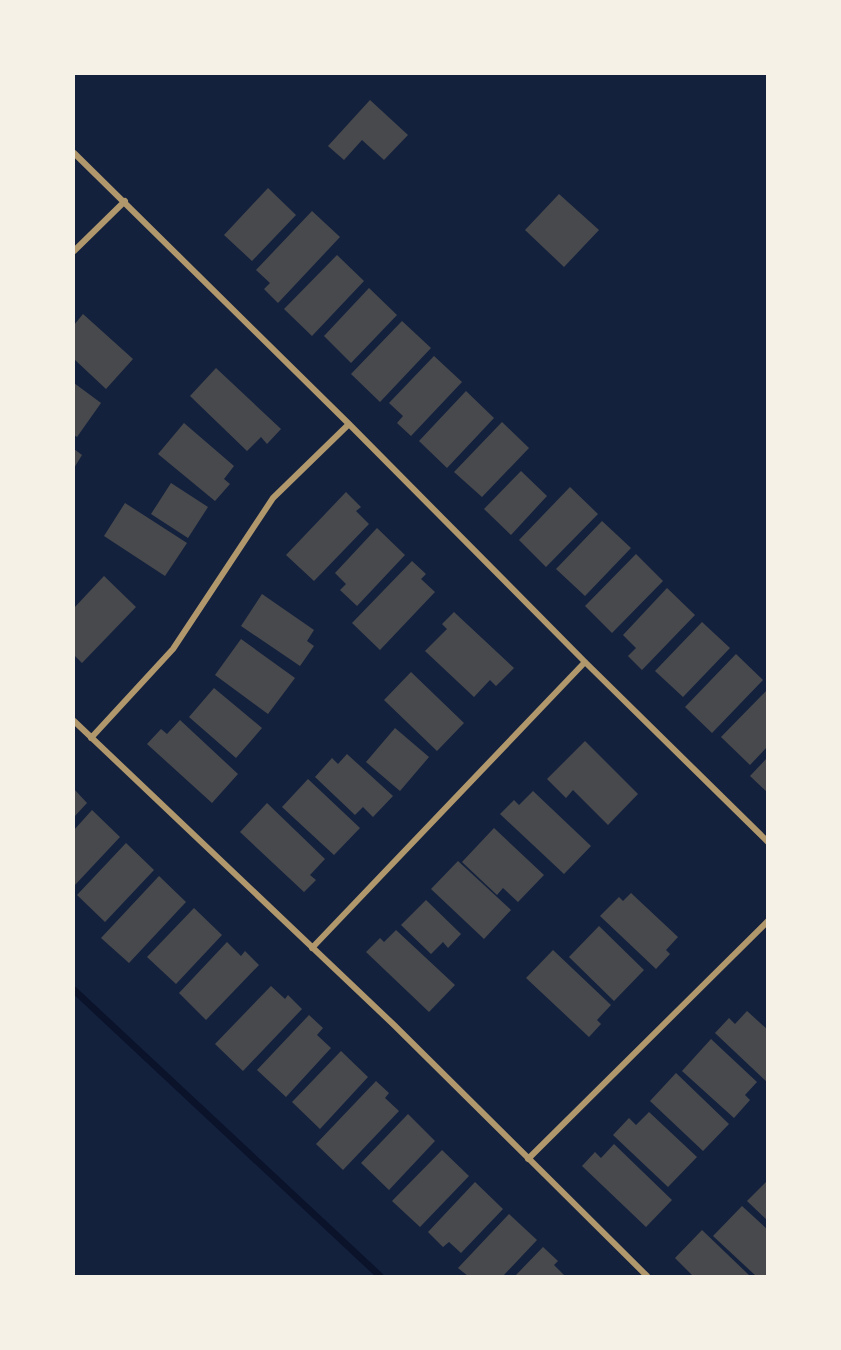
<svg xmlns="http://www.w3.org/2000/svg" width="841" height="1350" font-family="'Noto Serif',serif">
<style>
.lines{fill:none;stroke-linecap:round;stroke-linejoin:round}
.stream{stroke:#0b132b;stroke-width:7}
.building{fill:#48494c}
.minor{stroke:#b1986c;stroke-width:6}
</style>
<rect width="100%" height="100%" fill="#14213d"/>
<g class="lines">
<path class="stream" d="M 74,990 L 380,1276"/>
</g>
<path class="building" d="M 370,100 L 408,135 L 384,160 L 362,140 L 344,160 L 328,146 Z
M 268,188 L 296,215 L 252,261 L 224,235 Z
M 559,194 L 599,230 L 564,267 L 525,230 Z
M 312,211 L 340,237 L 278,303 L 264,289 L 270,283 L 256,270 Z
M 337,255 L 364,281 L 312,336 L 284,309 Z
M 369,288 L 397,315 L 351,363 L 324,336 Z
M 83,314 L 133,359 L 106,389 L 74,359 L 74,325 Z
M 402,321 L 431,348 L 380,402 L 351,374 Z
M 434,356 L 462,382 L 411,436 L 397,423 L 403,416 L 389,403 Z
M 216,368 L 281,429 L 267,444 L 261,437 L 247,451 L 190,396 Z
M 74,383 L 101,403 L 77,437 L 74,435 Z
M 466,391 L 494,418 L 447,468 L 419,441 Z
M 502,422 L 529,448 L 482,497 L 454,472 Z
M 184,423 L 234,466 L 224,479 L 230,484 L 215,501 L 158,454 Z
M 74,449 L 82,455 L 74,468 Z
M 521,471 L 547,496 L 511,535 L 484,509 Z
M 171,483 L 208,507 L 188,538 L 151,514 Z
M 570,487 L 598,514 L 546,567 L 519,540 Z
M 346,492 L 361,507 L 356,511 L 369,524 L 314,581 L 286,555 Z
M 125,503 L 187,543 L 165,576 L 104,536 Z
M 602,521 L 631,548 L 585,596 L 556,569 Z
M 377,528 L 405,555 L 357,606 L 340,590 L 346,584 L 335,573 Z
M 636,554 L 663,581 L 612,633 L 585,606 Z
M 412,561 L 426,574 L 421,579 L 435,592 L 380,650 L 352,623 Z
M 104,576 L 136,607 L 82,663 L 74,655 L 74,608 Z
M 667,588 L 695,615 L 642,670 L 628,656 L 636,648 L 623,635 Z
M 262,594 L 314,630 L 307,641 L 314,646 L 300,666 L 241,626 Z
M 454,612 L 514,668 L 496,686 L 490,680 L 474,697 L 425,651 L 447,629 L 442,624 Z
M 702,622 L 730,648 L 683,697 L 655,671 Z
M 241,639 L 295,678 L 268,714 L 215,675 Z
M 736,654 L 763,680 L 712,733 L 685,707 Z
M 411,672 L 464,723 L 437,751 L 384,700 Z
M 214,688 L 262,728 L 236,758 L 189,717 Z
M 768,689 L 768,746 L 750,765 L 721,737 Z
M 180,720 L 238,774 L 212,803 L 147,744 L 161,729 L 167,734 Z
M 395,728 L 429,757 L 400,791 L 366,762 Z
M 585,741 L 638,794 L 608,825 L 573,790 L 566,798 L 547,779 Z
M 347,754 L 393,796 L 373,817 L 363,807 L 355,815 L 315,777 L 332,758 L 338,764 Z
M 768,757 L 768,793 L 750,776 Z
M 308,779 L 360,828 L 334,855 L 282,807 Z
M 74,789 L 87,803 L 74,817 Z
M 533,791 L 591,846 L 564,874 L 500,814 L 514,800 L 519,805 Z
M 267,803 L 325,859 L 310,875 L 316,880 L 304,892 L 240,832 Z
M 92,810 L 120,837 L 74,886 L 74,830 Z
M 494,828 L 544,875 L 518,902 L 503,888 L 497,895 L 462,862 Z
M 126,843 L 154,870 L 105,922 L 77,895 Z
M 458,861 L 511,910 L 484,939 L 431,889 Z
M 159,876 L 186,902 L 129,963 L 101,938 Z
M 631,893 L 678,937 L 666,950 L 670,954 L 656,969 L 600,916 L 619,897 L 623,901 Z
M 426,900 L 461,934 L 448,948 L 443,942 L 431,954 L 401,925 Z
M 194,908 L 222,935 L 176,984 L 147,957 Z
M 599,926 L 644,970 L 614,1001 L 569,957 Z
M 396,930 L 455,985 L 429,1012 L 366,952 L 380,938 L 384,942 Z
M 227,942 L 241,956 L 245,951 L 259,965 L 206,1020 L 179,993 Z
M 553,950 L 611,1005 L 597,1020 L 601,1024 L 589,1037 L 526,978 Z
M 271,986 L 285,999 L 288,995 L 302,1009 L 243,1071 L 215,1044 Z
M 747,1011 L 768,1030 L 768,1083 L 715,1033 L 729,1018 L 735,1024 Z
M 309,1015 L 323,1028 L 317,1035 L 331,1048 L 286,1097 L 257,1070 Z
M 711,1039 L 757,1082 L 745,1095 L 750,1100 L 734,1118 L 682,1071 Z
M 341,1051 L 368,1077 L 320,1129 L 292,1102 Z
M 676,1073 L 729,1124 L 703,1151 L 650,1101 Z
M 376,1081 L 389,1093 L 385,1098 L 399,1111 L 343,1170 L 316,1144 Z
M 649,1112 L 697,1157 L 668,1187 L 613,1135 L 629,1118 L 636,1125 Z
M 408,1114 L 435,1141 L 389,1190 L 361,1163 Z
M 614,1144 L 672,1200 L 646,1227 L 582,1166 L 595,1152 L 601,1158 Z
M 442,1150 L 469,1176 L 420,1227 L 392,1201 Z
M 768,1180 L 768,1221 L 747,1201 Z
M 475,1182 L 503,1209 L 461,1253 L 449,1242 L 443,1247 L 428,1232 Z
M 742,1206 L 768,1230 L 768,1276 L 756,1276 L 713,1236 Z
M 509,1214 L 537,1240 L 503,1276 L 468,1276 L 458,1268 Z
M 702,1230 L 750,1276 L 693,1276 L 675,1258 Z
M 543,1247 L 558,1261 L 554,1265 L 565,1276 L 515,1276 Z"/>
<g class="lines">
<path class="minor" d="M 74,153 L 349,424 L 585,662 L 768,842
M 74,251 L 125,201
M 74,721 L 394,1025 L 647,1276
M 91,738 L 173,649 L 273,498 L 349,424
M 312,948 L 585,662
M 528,1159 L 768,921"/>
</g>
<rect width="841" height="1350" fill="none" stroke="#f6f1e7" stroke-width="150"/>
</svg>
